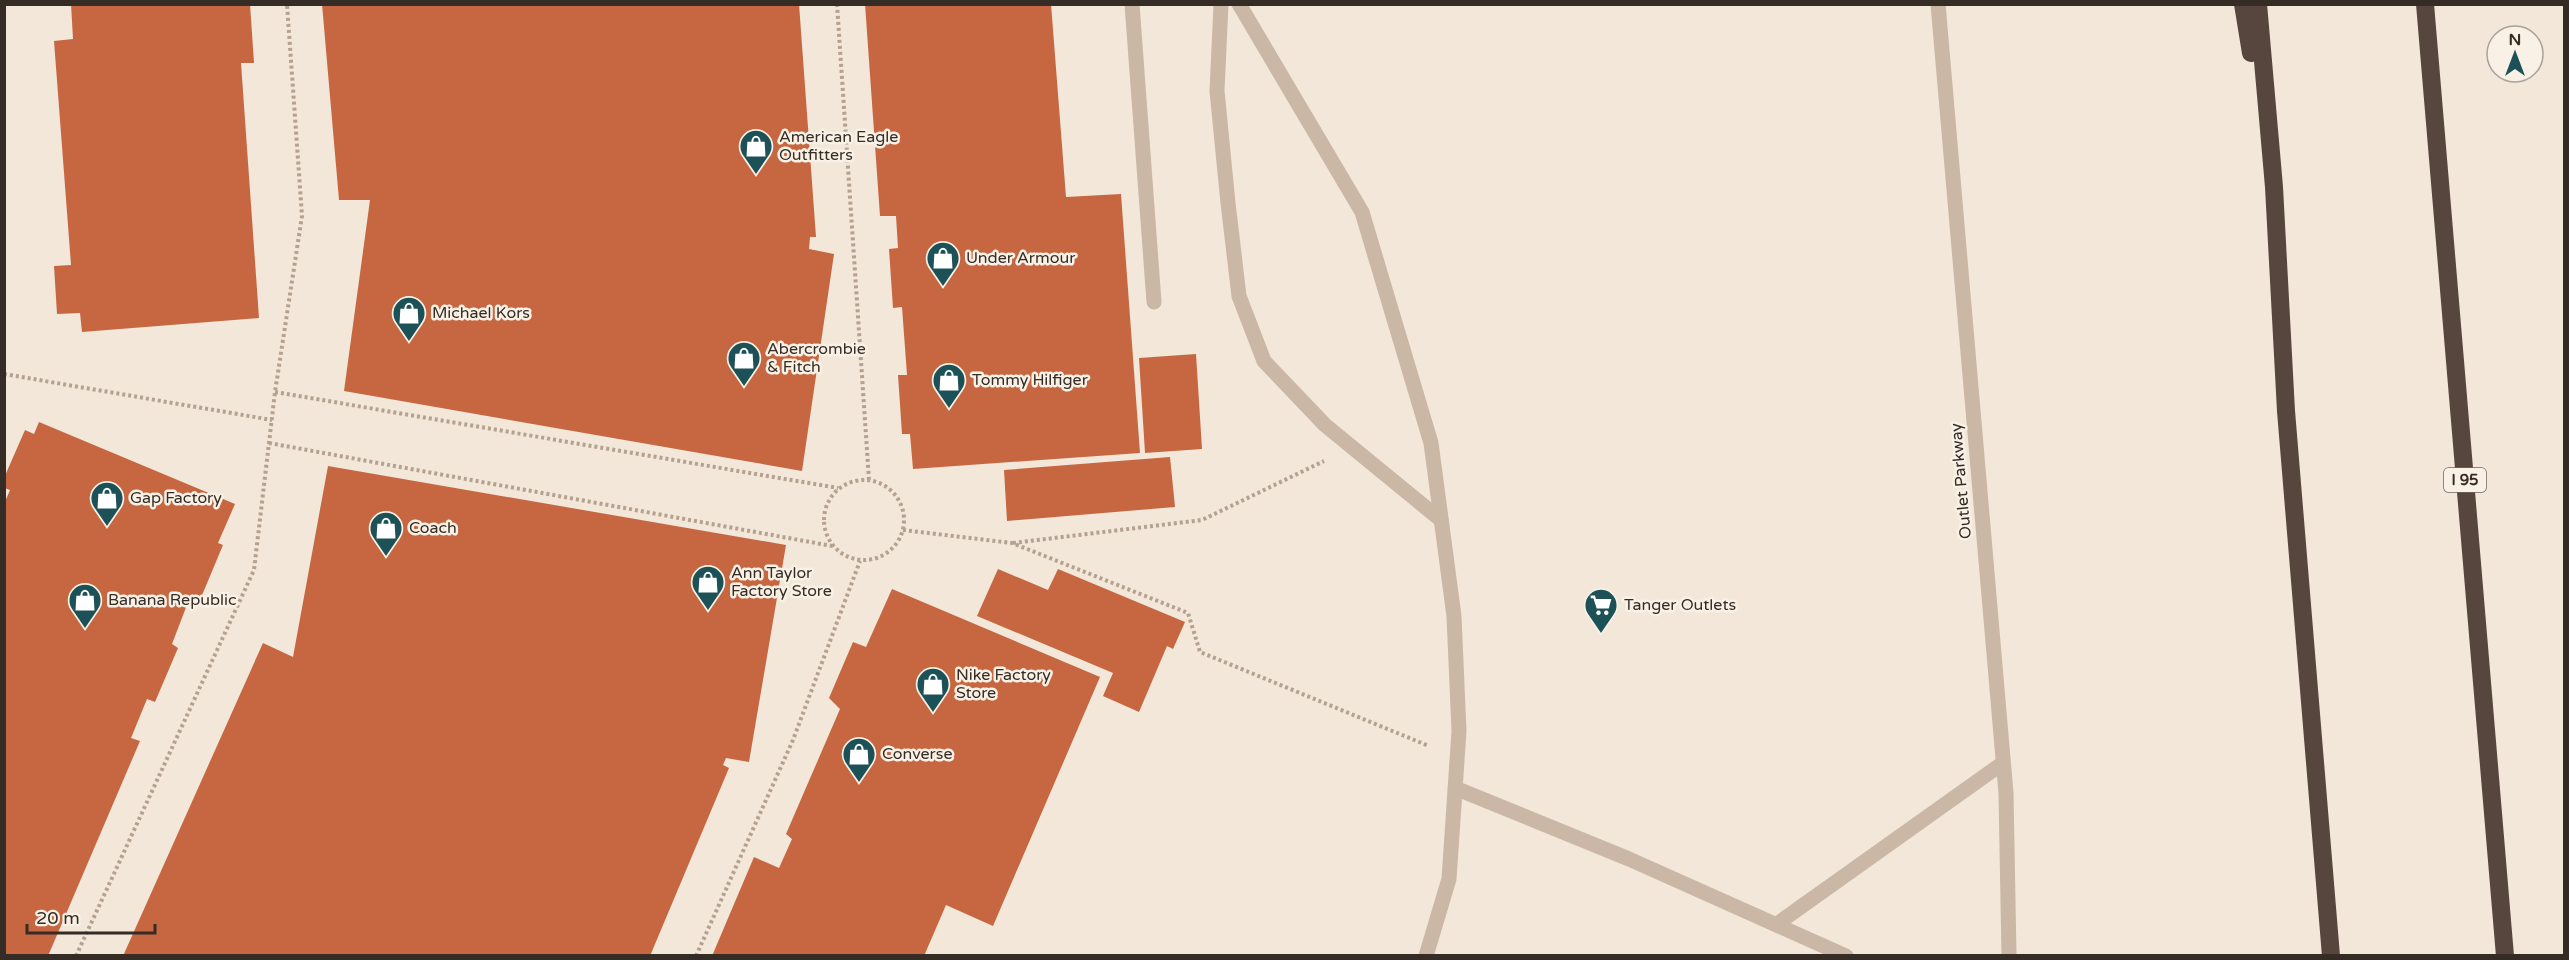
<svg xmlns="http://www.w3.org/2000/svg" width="2569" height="960" font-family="'Varela Round',sans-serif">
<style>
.building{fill:#c76741}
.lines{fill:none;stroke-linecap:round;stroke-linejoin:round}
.path{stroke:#b5a18f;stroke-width:4;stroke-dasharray:3 3;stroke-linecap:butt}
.service{stroke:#cab7a5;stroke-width:15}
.minor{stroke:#cab7a5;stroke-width:15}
.motorway{stroke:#56463d;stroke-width:18}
.labels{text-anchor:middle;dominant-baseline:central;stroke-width:5;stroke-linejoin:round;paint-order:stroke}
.shield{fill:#f9f1e5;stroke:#70675f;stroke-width:1.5}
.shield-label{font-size:15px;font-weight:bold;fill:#352c26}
.poi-label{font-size:16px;fill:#352c26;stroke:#f9f1e5;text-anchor:start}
.street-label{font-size:16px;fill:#352c26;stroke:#f9f1e5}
</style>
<rect width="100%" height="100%" fill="#f2e7d9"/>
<path class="building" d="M 71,4 L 250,4 L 254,63 L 241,63 L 259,318 L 82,332 L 80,313 L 57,314 L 54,266 L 71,265 L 54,41 L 73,39 Z
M 322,4 L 799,4 L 816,237 L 810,237 L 809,249 L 834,254 L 802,471 L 344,391 L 370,200 L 339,200 Z
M 865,4 L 1051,4 L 1066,197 L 1121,194 L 1140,453 L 913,469 L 910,434 L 902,434 L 898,375 L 907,375 L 902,307 L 893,308 L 889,249 L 898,248 L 896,216 L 880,216 Z
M 1196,354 L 1202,449 L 1145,453 L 1139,358 Z
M 39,422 L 235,504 L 218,543 L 223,545 L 200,600 L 190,597 L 172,644 L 178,648 L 155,702 L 147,699 L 131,738 L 140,741 L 48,956 L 4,956 L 4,504 L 10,490 L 4,488 L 4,478 L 25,430 L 34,434 Z
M 1170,457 L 1175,507 L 1007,521 L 1004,470 Z
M 328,466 L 786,545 L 749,762 L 726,758 L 723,765 L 729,768 L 650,956 L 123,956 L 263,643 L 293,657 Z
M 998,569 L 1048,590 L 1058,569 L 1185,622 L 1173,649 L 1167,646 L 1139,712 L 1103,696 L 1113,673 L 977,616 Z
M 892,589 L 1100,677 L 993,926 L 946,905 L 924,956 L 712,956 L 754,857 L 779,868 L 792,839 L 786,834 L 840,709 L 829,698 L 853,642 L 866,647 Z"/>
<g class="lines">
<path class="path" d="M 837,4 L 869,480
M 4,374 L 272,420
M 275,392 L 838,488
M 269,443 L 832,546
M824 520a40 40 0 1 1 80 0a40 40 0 1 1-80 0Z
M 903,530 L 1012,543 L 1188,613 L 1200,652 L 1429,746
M 1013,543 L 1202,520 L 1324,461
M 76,956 L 254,570 L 275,392 L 302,216 L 287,4
M 696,956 L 793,740 L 860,561"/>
<path class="service" d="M 1132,4 L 1154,302
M 1221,4 L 1217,91 L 1228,203 L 1239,296 L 1264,361 L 1325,425 L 1441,520
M 1777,924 L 2003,763"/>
<path class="minor" d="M 1239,4 L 1362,212 L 1431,443 L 1454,616 L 1459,731 L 1449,879 L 1426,956
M 1938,4 L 2006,793 L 2009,956
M 1455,788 L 1629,859 L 1846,956"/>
<path class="motorway" d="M 2243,4 L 2251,53
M 2258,4 L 2274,187 L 2286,411 L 2331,956
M 2425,4 L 2505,956"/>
</g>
<defs>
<symbol id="shop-pin" viewBox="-11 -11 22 30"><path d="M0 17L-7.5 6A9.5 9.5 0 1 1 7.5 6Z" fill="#1c5157" stroke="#f9f1e5"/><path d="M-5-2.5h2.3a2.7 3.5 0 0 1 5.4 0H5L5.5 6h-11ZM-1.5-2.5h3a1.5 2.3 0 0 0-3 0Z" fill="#fff"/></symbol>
<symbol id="supermarket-pin" viewBox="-11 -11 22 30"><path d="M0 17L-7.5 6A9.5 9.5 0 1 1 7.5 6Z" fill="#1c5157" stroke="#f9f1e5"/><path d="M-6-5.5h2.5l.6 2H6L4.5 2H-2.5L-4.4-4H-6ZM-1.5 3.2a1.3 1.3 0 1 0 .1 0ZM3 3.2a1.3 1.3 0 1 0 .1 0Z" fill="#fff"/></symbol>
</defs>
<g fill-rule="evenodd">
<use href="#shop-pin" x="737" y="127" width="38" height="52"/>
<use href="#shop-pin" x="924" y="239" width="38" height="52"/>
<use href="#shop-pin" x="390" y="294" width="38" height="52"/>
<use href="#shop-pin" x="725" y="339" width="38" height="52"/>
<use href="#shop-pin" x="930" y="361" width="38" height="52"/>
<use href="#shop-pin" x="88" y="479" width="38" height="52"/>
<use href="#shop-pin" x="367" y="509" width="38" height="52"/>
<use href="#shop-pin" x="689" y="563" width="38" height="52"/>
<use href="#shop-pin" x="66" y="581" width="38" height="52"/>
<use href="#supermarket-pin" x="1582" y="586" width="38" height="52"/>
<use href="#shop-pin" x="914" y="665" width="38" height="52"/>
<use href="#shop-pin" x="840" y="735" width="38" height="52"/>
</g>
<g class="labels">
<rect class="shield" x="2444" y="468" width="42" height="24" rx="4.5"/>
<g class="shield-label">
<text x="2465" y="480">I 95</text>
</g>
<g class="poi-label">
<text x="779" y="137">American Eagle<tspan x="779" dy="18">Outfitters</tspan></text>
<text x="966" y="258">Under Armour</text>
<text x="432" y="313">Michael Kors</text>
<text x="767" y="349">Abercrombie<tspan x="767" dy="18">&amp; Fitch</tspan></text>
<text x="972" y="380">Tommy Hilfiger</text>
<text x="130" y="498">Gap Factory</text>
<text x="409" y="528">Coach</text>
<text x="731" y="573">Ann Taylor<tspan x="731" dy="18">Factory Store</tspan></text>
<text x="108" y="600">Banana Republic</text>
<text x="1624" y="605">Tanger Outlets</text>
<text x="956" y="675">Nike Factory<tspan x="956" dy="18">Store</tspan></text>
<text x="882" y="754">Converse</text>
</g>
<g class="street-label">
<text transform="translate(1961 481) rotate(-95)">Outlet Parkway</text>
</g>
</g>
<rect width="2569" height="960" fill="none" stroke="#352c26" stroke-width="12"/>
<g transform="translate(2515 54)"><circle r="28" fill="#f9f1e5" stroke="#aba299" stroke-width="1.5"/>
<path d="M0-4.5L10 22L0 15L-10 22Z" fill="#1c5157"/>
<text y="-9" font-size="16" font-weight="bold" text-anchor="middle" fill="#352c26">N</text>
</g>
<path d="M27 924v9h128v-9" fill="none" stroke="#352c26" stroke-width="3"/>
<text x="36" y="924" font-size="18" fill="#352c26" stroke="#f9f1e5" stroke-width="4.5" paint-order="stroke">20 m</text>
</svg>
